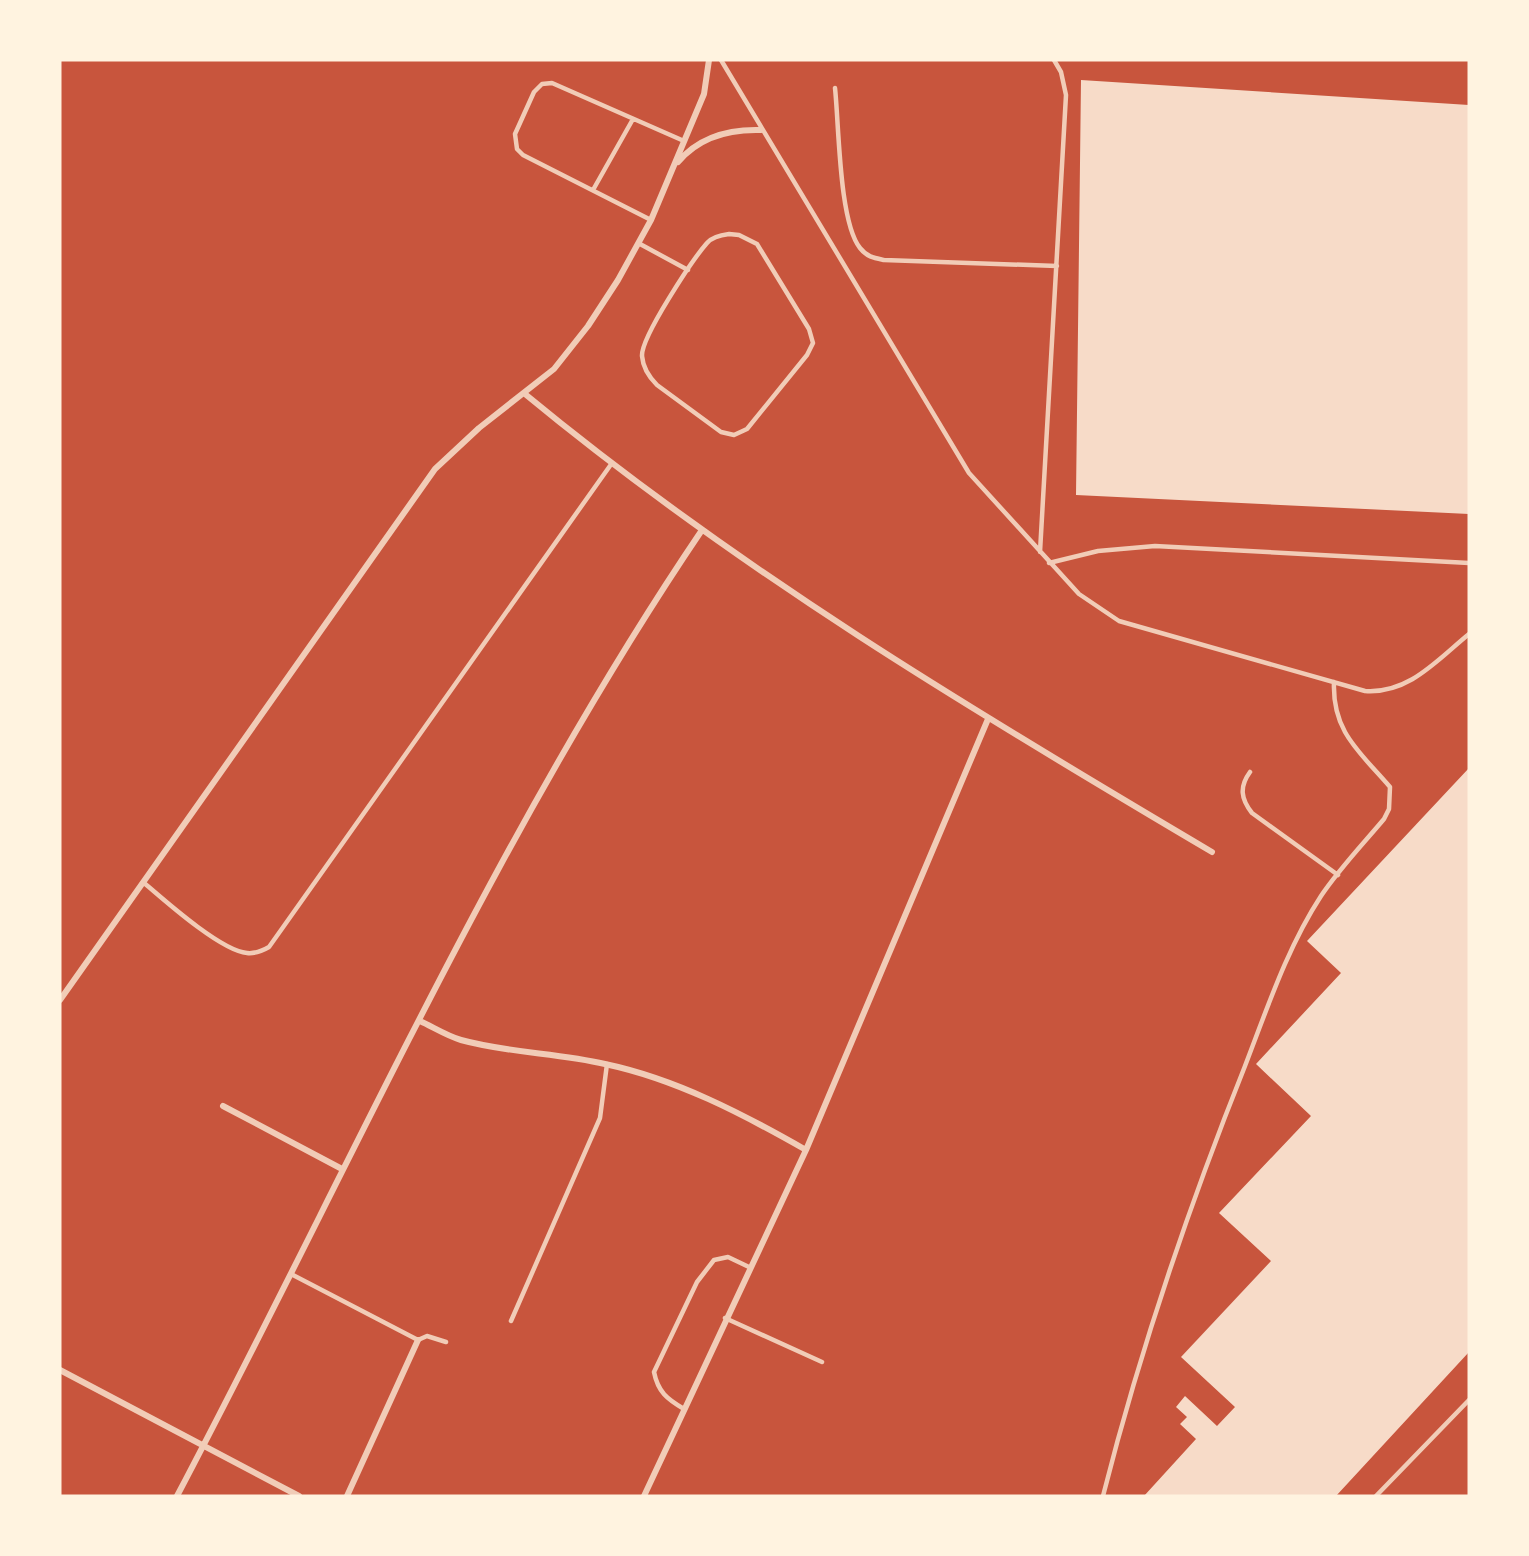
<svg xmlns="http://www.w3.org/2000/svg" width="1529" height="1556" font-family="Figtree,sans-serif">
<style>
.building{fill:#f7dbc8}
.lines{fill:none;stroke-linecap:round;stroke-linejoin:round}
.service{stroke:#f1ccb7;stroke-width:4.5}
.minor{stroke:#f1ccb7;stroke-width:6}
</style>
<rect width="100%" height="100%" fill="#c8553d"/>
<path class="building" d="M 1081,80 L 1469,105 L 1469,514 L 1076,495 Z
M 1469,768 L 1469,1352 L 1336,1496 L 1144,1496 L 1196,1439 L 1180,1424 L 1187,1417 L 1176,1407 L 1185,1396 L 1217,1426 L 1235,1407 L 1181,1357 L 1271,1261 L 1219,1213 L 1311,1116 L 1256,1064 L 1341,973 L 1307,941 Z"/>
<g class="lines">
<path class="service" d="M 721,60 L 969,473 L 1079,594 L 1119,621 L 1365,691 C 1409,694 1437,660 1469,634
M 835,88 C 839,125 839,222 860,248 C 867,257 874,258 884,260 L 1057,266
M 593,190 L 633,119
M 651,220 L 523,155 L 517,149 L 515,134 L 534,92 L 542,84 L 552,83 L 684,141
M 729,234 L 739,235 L 757,244 L 809,329 L 813,343 L 807,355 L 747,429 L 734,435 L 721,432 L 657,385 C 649,377 643,368 642,356 C 641,337 693,259 707,243 C 712,237 721,235 729,234 Z
M 640,244 L 688,270
M 1040,552 L 1066,95 L 1061,72 L 1054,60
M 1049,563 L 1098,551 L 1155,546 L 1469,563
M 1250,772 C 1239,787 1241,799 1252,813 L 1338,875
M 143,882 C 164,900 221,951 247,953 C 255,954 262,951 269,947 L 612,463
M 291,1274 L 418,1340 L 427,1336 L 446,1342
M 725,1318 L 822,1362
M 511,1321 L 600,1118 L 607,1064
M 684,1409 C 667,1399 658,1392 654,1372 L 697,1282 L 714,1260 L 728,1257 L 749,1267
M 1103,1496 C 1140,1350 1189,1206 1245,1066 C 1267,1009 1287,948 1321,896 C 1339,869 1363,844 1384,819 L 1389,809 L 1390,787 C 1360,752 1332,732 1334,682
M 1376,1496 L 1469,1400"/>
<path class="minor" d="M 678,162 C 699,137 729,129 761,130
M 525,394 C 738,570 975,712 1212,852
M 60,1000 L 435,469 L 479,428 L 554,369 L 588,326 L 618,280 L 651,220 L 704,94 L 709,60
M 420,1021 C 433,1027 447,1036 461,1040 C 508,1053 557,1053 605,1064 C 676,1079 743,1114 806,1150
M 223,1106 L 342,1169
M 60,1370 L 299,1496
M 177,1496 C 348,1172 496,834 702,530
M 347,1496 L 418,1340
M 644,1496 L 806,1150 L 988,719"/>
</g>
<rect width="1529" height="1556" fill="none" stroke="#fff3e0" stroke-width="123"/>
</svg>
